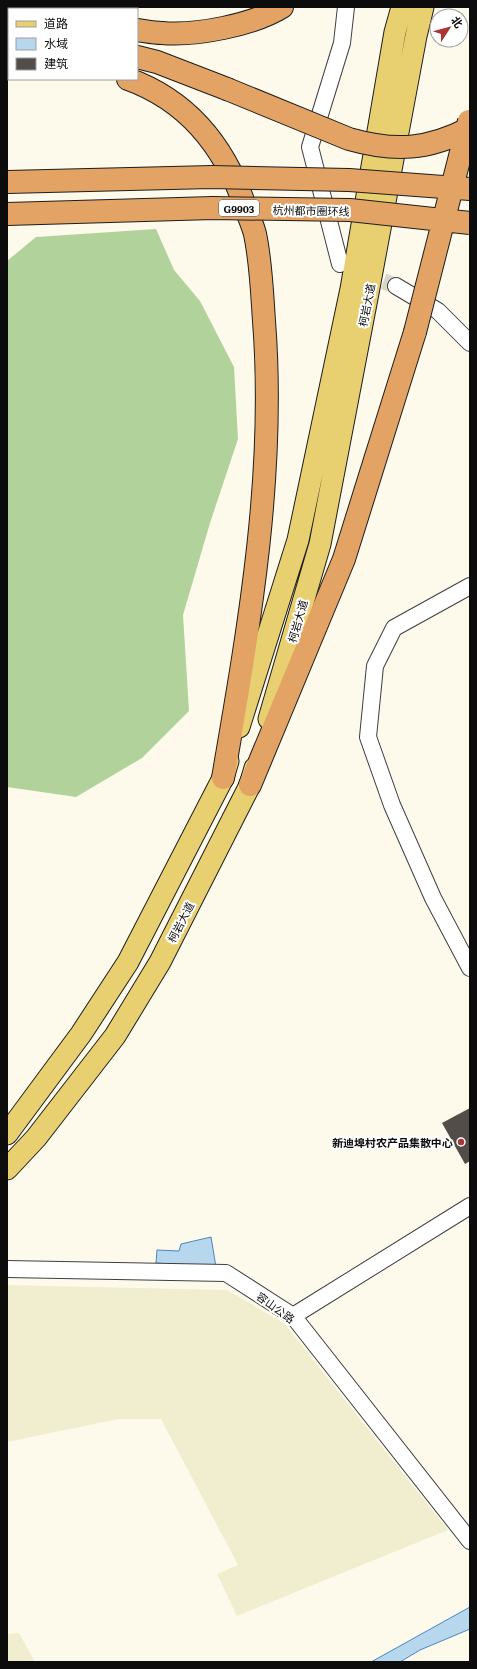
<svg xmlns="http://www.w3.org/2000/svg" width="477" height="1669" font-family="Literata,'Noto Sans SC',serif">
<style>
.farmland{fill:#f0eecf}
.forest{fill:#b2d29b}
.water{fill:#b7d7ee;stroke:#4788bd}
.building{fill:#534d49}
.lines{fill:none;stroke-linecap:round;stroke-linejoin:round}
.minor-tunnel{stroke:#d9d6ca;stroke-width:16;stroke-dasharray:16 8;stroke-linecap:butt}
.minor-casing{stroke:#3f3f3f;stroke-width:18}
.major-casing{stroke:#1d1d1d;stroke-width:23}
.highway-casing{stroke:#1d1d1d;stroke-width:24}
.minor{stroke:#fff;stroke-width:16}
.major{stroke:#e8d071;stroke-width:21}
.highway{stroke:#e3a364;stroke-width:22}
.highway-bridge-casing{stroke:#1d1d1d;stroke-width:24;stroke-linecap:butt}
.highway-bridge{stroke:#e3a364;stroke-width:22}
.poi-dot{fill:#ab3535;stroke:#fff;stroke-width:1.5}
.labels{text-anchor:middle;dominant-baseline:central;stroke-width:4;stroke-linejoin:round;paint-order:stroke}
.shield{fill:#fff;stroke:#555;stroke-width:1}
.shield-label{font-size:10px;font-weight:bold;fill:#0c0c0c}
.street-label{font-size:11px;fill:#0c0c0c;stroke:#fff}
.poi-label{font-size:11px;font-weight:bold;fill:#0c0c0c;stroke:#fff;text-anchor:end}
</style>
<rect width="100%" height="100%" fill="#fdfaec"/>
<path class="farmland" d="M 7,1285 L 227,1290 L 284,1323 L 448,1530 L 237,1616 L 217,1574 L 238,1565 L 161,1419 L 119,1419 L 7,1442 Z
M 19,1633 L 35,1662 L 7,1662 L 7,1634 Z"/>
<path class="forest" d="M 156,229 L 174,270 L 200,301 L 234,367 L 238,439 L 210,523 L 183,615 L 189,711 L 142,758 L 76,797 L 7,787 L 7,261 L 36,237 Z"/>
<path class="water" d="M 211,1237 L 216,1267 L 156,1263 L 157,1250 L 179,1251 L 181,1244 Z
M 470,1607 L 470,1629 L 420,1650 L 400,1662 L 371,1662 Z"/>
<path class="building" d="M 470,1108 L 470,1161 L 465,1164 L 442,1123 Z"/>
<g class="lines">
<path class="minor-tunnel" d="M 361,273 L 396,286"/>
<defs>
<path id="minor" d="M 340,264 L 310,147 L 342,43 L 346,7
M 396,286 L 438,311 L 470,343
M 470,586 L 394,628 L 375,666 L 368,737 L 392,805 L 433,898 L 470,968
M 7,1269 L 226,1273 L 293,1316 L 470,1541
M 293,1316 L 470,1206"/>
<path id="major" d="M 269,719 L 320,544 L 368,293 L 416,36 L 423,7
M 239,727 L 298,540 L 351,289 L 395,32 L 402,7
M 7,1134 L 81,1034 L 128,962 L 223,778 L 228,761
M 7,1169 L 36,1138 L 115,1036 L 160,962 L 250,785 L 255,768"/>
<path id="highway" d="M 23,7 L 31,9
M 7,26 L 9,27
M 137,30 C 145,31 153,33 162,33 C 196,36 253,25 282,7
M 7,43 L 9,43
M 137,57 L 157,62 L 227,89
M 128,79 C 189,101 226,149 246,209 C 249,217 253,226 255,234 C 261,262 262,292 264,321 C 276,475 249,627 223,778
M 250,785 L 344,559 L 415,332"/>
</defs>
<use href="#minor" class="minor-casing"/>
<use href="#major" class="major-casing"/>
<use href="#highway" class="highway-casing"/>
<use href="#minor" class="minor"/>
<use href="#major" class="major"/>
<use href="#highway" class="highway"/>
<defs>
<path id="highway-bridge" d="M 227,89 L 349,139 C 395,152 428,150 470,128
M 7,182 L 212,177 L 349,180 L 470,189
M 7,214 L 213,208 L 350,210 L 470,223
M 415,332 L 469,121"/>
</defs>
<use href="#highway-bridge" class="highway-bridge-casing"/>
<use href="#highway-bridge" class="highway-bridge"/>
</g>
<circle class="poi-dot" cx="461" cy="1142" r="4"/>
<g class="labels">
<rect class="shield" x="219" y="200" width="40" height="16" rx="3"/>
<g class="shield-label">
<text x="239" y="208">G9903</text>
</g>
<g class="street-label">
<text transform="translate(311 210) rotate(1)">杭州都市圈环线</text>
<text transform="translate(366 305) rotate(-79)">柯岩大道</text>
<text transform="translate(297 621) rotate(-74)">柯岩大道</text>
<text transform="translate(180 922) rotate(-63)">柯岩大道</text>
<text transform="translate(276 1307) rotate(36)">容山公路</text>
</g>
<g class="poi-label">
<text x="453" y="1142">新迪埠村农产品集散中心</text>
</g>
</g>
<rect width="477" height="1669" fill="none" stroke="#0c0c0c" stroke-width="16"/>
<rect x="8" y="8" width="130" height="72" fill="#ffffff" stroke="#9e9e9e"/>
<rect x="16" y="21" width="20" height="6" fill="#e8d071" stroke="#9e9e9e"/>
<text x="44" y="28" font-size="12" fill="#0c0c0c">道路</text>
<rect x="16" y="38" width="20" height="12" fill="#b7d7ee" stroke="#9e9e9e"/>
<text x="44" y="48" font-size="12" fill="#0c0c0c">水域</text>
<rect x="16" y="58" width="20" height="12" fill="#534d49" stroke="#9e9e9e"/>
<text x="44" y="68" font-size="12" fill="#0c0c0c">建筑</text>
<g transform="translate(449 28) rotate(54)"><circle r="19" fill="#ffffff" stroke="#9e9e9e"/>
<path d="M0-3L7 15L0 10L-7 15Z" fill="#ab3535"/>
<text y="-6" font-size="11" font-weight="bold" text-anchor="middle" fill="#0c0c0c">北</text>
</g>
</svg>
